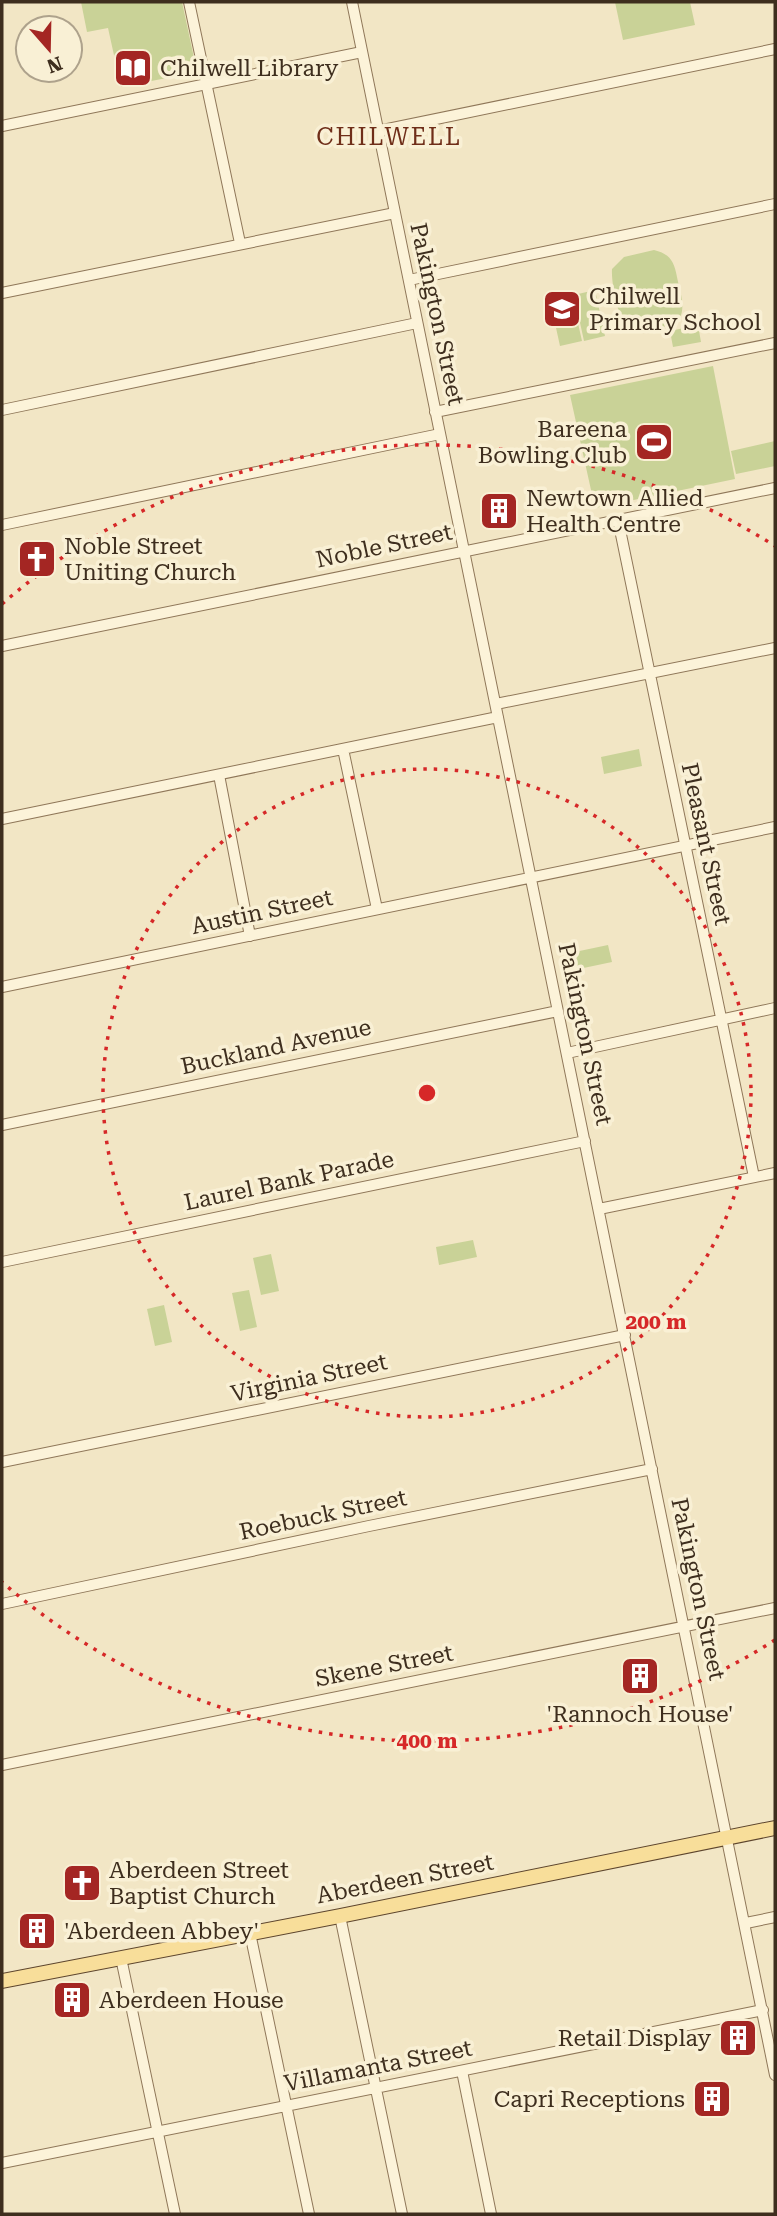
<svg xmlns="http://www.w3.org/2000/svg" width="777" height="2216" font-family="'Roboto Serif',serif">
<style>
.green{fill:#c9d297}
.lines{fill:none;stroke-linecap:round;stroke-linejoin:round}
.minor-casing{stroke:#8f7759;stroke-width:12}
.major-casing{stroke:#5d452d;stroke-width:16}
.minor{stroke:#fcf3d9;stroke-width:10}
.major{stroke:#f8de9a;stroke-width:14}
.ring{fill:none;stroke:#d62828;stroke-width:3.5;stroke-dasharray:3.5 7}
.labels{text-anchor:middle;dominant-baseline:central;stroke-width:7;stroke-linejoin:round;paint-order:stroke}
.poi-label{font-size:23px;fill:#3e2e1e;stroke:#f9f0d5;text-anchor:start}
.street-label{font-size:23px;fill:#3e2e1e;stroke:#f9f0d5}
.neighbourhood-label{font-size:24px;letter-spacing:2px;fill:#6f2e19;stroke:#f9f0d5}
.centre{fill:#d62828;stroke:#f9f0d5;stroke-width:3.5}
.ring-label{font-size:21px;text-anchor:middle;font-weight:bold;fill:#d62828;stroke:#f9f0d5;stroke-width:7;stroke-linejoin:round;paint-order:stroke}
</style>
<rect width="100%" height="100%" fill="#f2e6c5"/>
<path class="green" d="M 81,2 L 182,2 L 197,72 L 121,87 L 108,28 L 87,32 Z
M 615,2 L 690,2 L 695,25 L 623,40 Z
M 654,250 C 670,254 674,261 677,277 C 679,288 685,303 681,315 C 677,324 667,326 658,328 C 649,330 640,333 631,330 C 618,324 611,282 612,269 L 624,257 Z
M 595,290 L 605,336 L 584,341 L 574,295 Z
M 573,301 L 582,341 L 560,346 L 551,305 Z
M 698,325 L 701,342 L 673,347 L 670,331 Z
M 713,366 L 735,479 L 595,508 L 570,395 Z
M 775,441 L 775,466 L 736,474 L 731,451 Z
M 639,749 L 642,766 L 604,774 L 601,757 Z
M 608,945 L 612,962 L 574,970 L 570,953 Z
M 473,1240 L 477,1257 L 439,1265 L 436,1247 Z
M 271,1254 L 279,1291 L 261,1295 L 253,1258 Z
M 249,1290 L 257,1327 L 240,1331 L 232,1293 Z
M 164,1305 L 172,1342 L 155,1346 L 147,1309 Z"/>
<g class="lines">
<defs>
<path id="minor" d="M 189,2 L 240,243
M 352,2 L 775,2075
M 2,126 L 362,52
M 378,131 L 775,49
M 409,280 L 775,204
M 2,293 L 395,213
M 2,410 L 417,323
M 435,412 L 775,343
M 618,520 L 754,1177
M 2,525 L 440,434
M 2,646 L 775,488
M 496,704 L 775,648
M 343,749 L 377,909
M 219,775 L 250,936
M 2,819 L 498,717
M 2,987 L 775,827
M 567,1053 L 775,1008
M 2,1125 L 558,1011
M 599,1209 L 775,1173
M 2,1262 L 585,1141
M 2,1462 L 625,1335
M 2,1604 L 369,1526 L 652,1469
M 2,1765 L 775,1608
M 340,1916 L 402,2214
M 746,1923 L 775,1917
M 250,1933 L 309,2214
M 121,1958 L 175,2214
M 462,2071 L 491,2214
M 2,2163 L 763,2010"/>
<path id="major" d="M 2,1981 L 340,1916 L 775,1828"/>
</defs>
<use href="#minor" class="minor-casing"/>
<use href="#major" class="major-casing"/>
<use href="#minor" class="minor"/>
<use href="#major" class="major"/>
</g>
<g class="ring">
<circle cx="427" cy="1093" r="324"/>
<path d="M775 1640A648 648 0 0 1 2 1582M2 604A648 648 0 0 1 775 546"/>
</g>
<defs>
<symbol id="library-square" viewBox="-11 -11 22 22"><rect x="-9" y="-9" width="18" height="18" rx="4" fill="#a42623" stroke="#f9f0d5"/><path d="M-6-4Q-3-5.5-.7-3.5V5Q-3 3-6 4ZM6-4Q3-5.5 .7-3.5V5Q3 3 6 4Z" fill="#fff"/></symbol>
<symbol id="school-square" viewBox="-11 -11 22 22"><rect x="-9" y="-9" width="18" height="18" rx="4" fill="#a42623" stroke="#f9f0d5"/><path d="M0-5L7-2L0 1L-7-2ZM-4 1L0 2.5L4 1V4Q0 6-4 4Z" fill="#fff"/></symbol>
<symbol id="stadium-square" viewBox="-11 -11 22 22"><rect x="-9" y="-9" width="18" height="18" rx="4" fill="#a42623" stroke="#f9f0d5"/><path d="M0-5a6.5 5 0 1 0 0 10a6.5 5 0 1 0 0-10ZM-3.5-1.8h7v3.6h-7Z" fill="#fff"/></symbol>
<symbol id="building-square" viewBox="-11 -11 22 22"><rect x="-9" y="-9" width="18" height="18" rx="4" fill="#a42623" stroke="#f9f0d5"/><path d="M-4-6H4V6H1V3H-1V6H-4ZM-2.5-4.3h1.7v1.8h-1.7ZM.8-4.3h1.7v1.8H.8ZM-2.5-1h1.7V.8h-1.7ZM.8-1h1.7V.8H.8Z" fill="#fff"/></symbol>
<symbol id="church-square" viewBox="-11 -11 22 22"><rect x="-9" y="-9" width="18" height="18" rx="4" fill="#a42623" stroke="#f9f0d5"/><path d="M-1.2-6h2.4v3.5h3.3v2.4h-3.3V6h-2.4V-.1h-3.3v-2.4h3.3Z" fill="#fff"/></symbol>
</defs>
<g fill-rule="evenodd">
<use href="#library-square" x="111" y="46" width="44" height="44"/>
<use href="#school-square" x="540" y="287" width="44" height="44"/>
<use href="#stadium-square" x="632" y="420" width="44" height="44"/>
<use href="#building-square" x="477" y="489" width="44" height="44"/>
<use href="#church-square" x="15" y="537" width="44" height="44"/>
<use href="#building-square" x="618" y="1654" width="44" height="44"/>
<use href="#church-square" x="60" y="1861" width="44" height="44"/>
<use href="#building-square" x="15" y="1909" width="44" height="44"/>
<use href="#building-square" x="50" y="1978" width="44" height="44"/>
<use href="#building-square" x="716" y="2016" width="44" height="44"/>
<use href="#building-square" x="690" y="2077" width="44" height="44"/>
</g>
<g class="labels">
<g class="poi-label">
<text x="160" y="68">Chilwell Library</text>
<text x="589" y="296">Chilwell<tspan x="589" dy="26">Primary School</tspan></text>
<text x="627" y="429" text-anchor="end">Bareena<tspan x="627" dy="26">Bowling Club</tspan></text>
<text x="526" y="498">Newtown Allied<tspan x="526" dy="26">Health Centre</tspan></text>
<text x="64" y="546">Noble Street<tspan x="64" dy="26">Uniting Church</tspan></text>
<text x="640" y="1714" text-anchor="middle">'Rannoch House'</text>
<text x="109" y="1870">Aberdeen Street<tspan x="109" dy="26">Baptist Church</tspan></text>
<text x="64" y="1931">'Aberdeen Abbey'</text>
<text x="99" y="2000">Aberdeen House</text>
<text x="711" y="2038" text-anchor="end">Retail Display</text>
<text x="685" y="2099" text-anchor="end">Capri Receptions</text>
</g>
<g class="street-label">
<text transform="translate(437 314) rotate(78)">Pakington Street</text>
<text transform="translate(384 546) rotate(-12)">Noble Street</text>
<text transform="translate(706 844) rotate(78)">Pleasant Street</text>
<text transform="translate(262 912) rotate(-12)">Austin Street</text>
<text transform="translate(585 1034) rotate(78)">Pakington Street</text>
<text transform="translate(276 1047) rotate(-12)">Buckland Avenue</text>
<text transform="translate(289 1181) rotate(-12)">Laurel Bank Parade</text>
<text transform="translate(309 1378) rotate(-12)">Virginia Street</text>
<text transform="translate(323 1515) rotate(-12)">Roebuck Street</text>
<text transform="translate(698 1589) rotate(78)">Pakington Street</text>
<text transform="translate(384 1666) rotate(-11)">Skene Street</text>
<text transform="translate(405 1879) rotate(-11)">Aberdeen Street</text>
<text transform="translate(378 2066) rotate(-11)">Villamanta Street</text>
</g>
<g class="neighbourhood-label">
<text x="389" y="137">CHILWELL</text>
</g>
</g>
<circle cx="427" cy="1093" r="10" class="centre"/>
<g class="ring-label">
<text x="656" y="1329">200 m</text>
<text x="427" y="1748">400 m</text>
</g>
<rect width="777" height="2216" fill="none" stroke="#3e2e1e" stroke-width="7"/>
<g transform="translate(49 49) rotate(160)"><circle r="33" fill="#f9f0d5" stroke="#aea28c" stroke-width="2"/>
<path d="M0-5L12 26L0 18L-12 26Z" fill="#a42623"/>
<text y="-10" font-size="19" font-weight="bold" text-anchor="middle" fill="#3e2e1e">N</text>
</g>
</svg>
